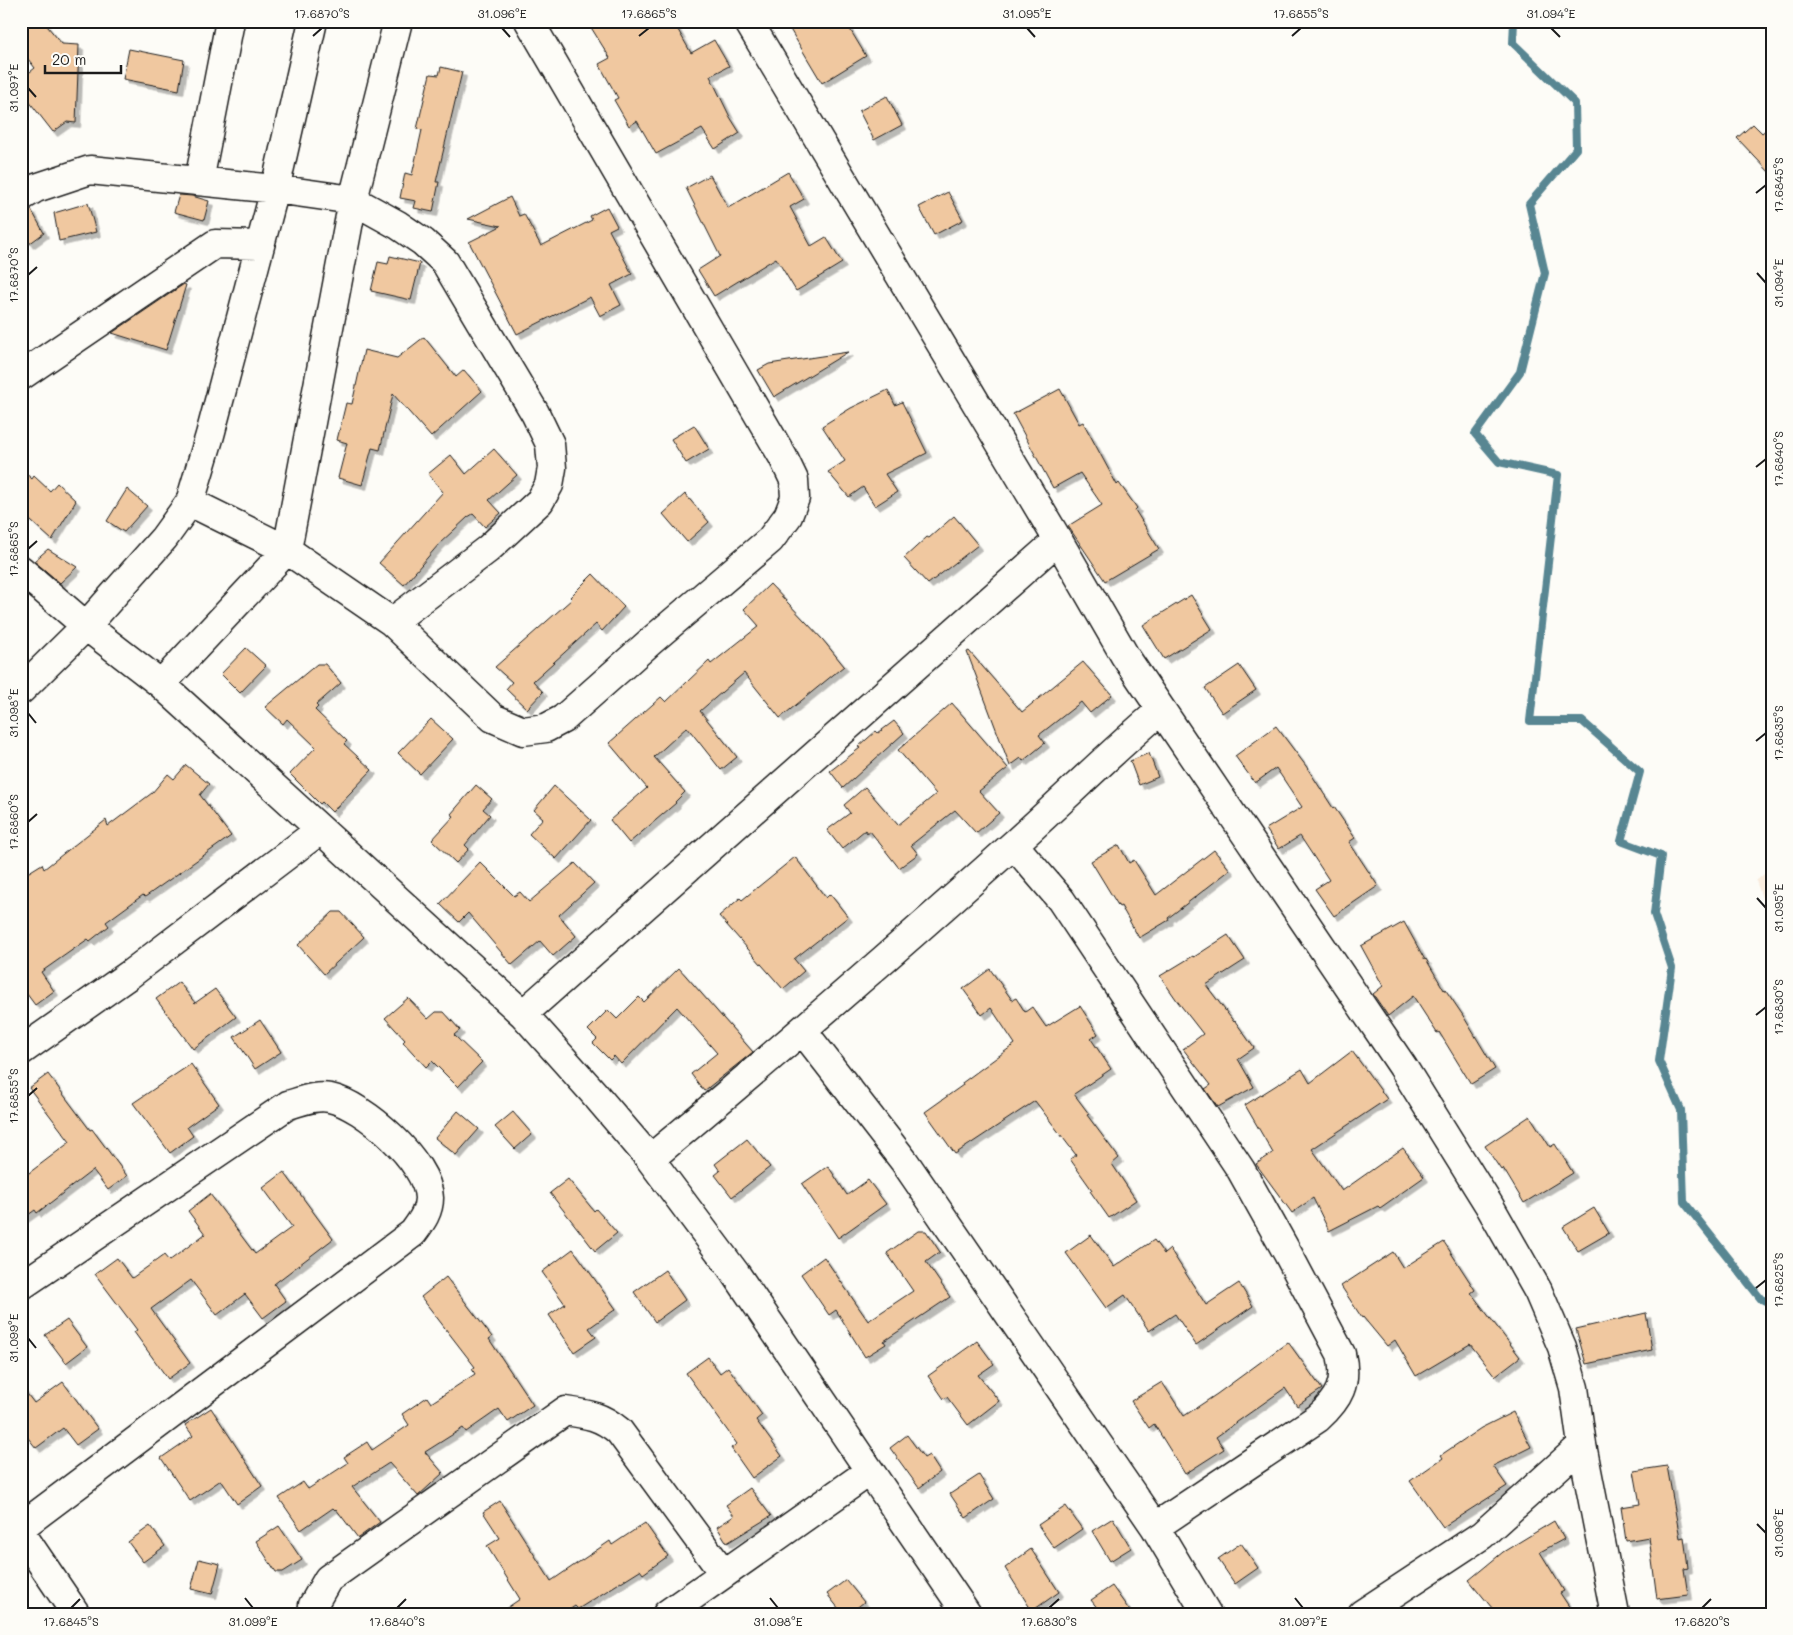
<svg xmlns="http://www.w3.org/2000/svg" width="1793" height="1635" font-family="Mali,sans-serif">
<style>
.built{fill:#f9ecdd}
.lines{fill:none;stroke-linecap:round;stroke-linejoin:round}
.stream{stroke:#598692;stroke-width:8}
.building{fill:#f0c8a0;stroke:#1c1c1c;filter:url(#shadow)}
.minor-casing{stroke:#1c1c1c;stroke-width:31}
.minor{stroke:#fdfcf7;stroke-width:28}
.ticks{fill:none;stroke:#1c1c1c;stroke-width:2}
.neatline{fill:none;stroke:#1c1c1c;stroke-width:2}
.ticks-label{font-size:12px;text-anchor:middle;fill:#1c1c1c}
</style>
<defs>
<filter id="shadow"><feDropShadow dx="4.5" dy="4.5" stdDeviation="0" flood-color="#0004"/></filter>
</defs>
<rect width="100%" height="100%" fill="#fdfcf7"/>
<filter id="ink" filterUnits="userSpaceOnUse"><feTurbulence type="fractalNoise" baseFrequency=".02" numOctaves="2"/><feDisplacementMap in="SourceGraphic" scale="10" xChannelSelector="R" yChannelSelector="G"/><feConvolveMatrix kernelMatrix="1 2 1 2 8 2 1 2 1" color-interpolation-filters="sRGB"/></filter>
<g filter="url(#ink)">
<path class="built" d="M 1772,867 L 1772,926 L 1756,881 Z"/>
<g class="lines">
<path class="stream" d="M 1514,21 L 1513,43 L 1575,103 L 1576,149 L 1529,204 L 1545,273 L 1520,372 L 1475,434 L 1499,462 L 1558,475 L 1530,721 L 1582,721 L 1640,772 L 1621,841 L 1661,856 L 1654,914 L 1672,968 L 1659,1061 L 1681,1110 L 1684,1202 L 1761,1299 L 1772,1303"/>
</g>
<path class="building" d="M 21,21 L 43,21 L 62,44 L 79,45 L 76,123 L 67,122 L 53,132 L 21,91 L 21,79 L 35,68 L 21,50 Z
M 587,21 L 673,21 L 691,53 L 714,40 L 729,66 L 710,76 L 730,117 L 740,133 L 715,149 L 702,129 L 656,154 L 637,121 L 629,126 L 614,100 L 618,98 L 599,64 L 610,58 Z
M 785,21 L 845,21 L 866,56 L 822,83 Z
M 129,49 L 184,60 L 179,90 L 123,79 Z
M 441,67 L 462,72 L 436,182 L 439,182 L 433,212 L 414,208 L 416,201 L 400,198 L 405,173 L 412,175 L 422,130 L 417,129 L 430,74 L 439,75 Z
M 887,96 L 902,125 L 874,140 L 859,111 Z
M 1753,124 L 1762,133 L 1772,125 L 1772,175 L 1737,138 Z
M 788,172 L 804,199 L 790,207 L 811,246 L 826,237 L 842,263 L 796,291 L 776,258 L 714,296 L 698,270 L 720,256 L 686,188 L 710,175 L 728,208 Z
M 948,192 L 963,220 L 934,235 L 919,207 Z
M 179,195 L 192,196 L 209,201 L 204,220 L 174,212 Z
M 510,197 L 519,216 L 524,214 L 541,246 L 592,220 L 590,216 L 607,207 L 617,226 L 609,230 L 632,274 L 611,285 L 621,305 L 600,316 L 590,297 L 517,334 L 469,242 L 501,226 L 468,219 Z
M 88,203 L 96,232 L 59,241 L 54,213 Z
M 31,209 L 44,233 L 29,244 L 21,233 L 21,213 Z
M 390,256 L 420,263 L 411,300 L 371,291 L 378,262 L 388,264 Z
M 184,284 L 186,285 L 166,350 L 112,333 Z
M 424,337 L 456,377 L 464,370 L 482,391 L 431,437 L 393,394 L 380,450 L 372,448 L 362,485 L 338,478 L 347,443 L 337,440 L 346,403 L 352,404 L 364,350 L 397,358 Z
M 848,352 L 774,397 L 758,370 L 769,364 Z
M 1060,389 L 1079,424 L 1083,422 L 1117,485 L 1119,483 L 1137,508 L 1135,510 L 1159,549 L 1105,581 L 1068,526 L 1102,505 L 1080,473 L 1053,488 L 1013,414 Z
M 888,390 L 895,405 L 902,402 L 927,453 L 885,474 L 897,492 L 875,506 L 863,487 L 849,497 L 828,472 L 845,461 L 822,426 L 851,408 Z
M 694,425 L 709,449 L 686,463 L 671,439 Z
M 494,449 L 517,475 L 489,500 L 501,513 L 485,527 L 473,514 L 468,517 L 439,544 L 404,585 L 379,563 L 443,492 L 428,474 L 451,455 L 466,474 Z
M 21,469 L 32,479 L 34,476 L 50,491 L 57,483 L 76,501 L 52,540 L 21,512 Z
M 127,489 L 147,506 L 124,532 L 107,521 Z
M 685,494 L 709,522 L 687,542 L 663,514 Z
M 954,516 L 978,545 L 928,584 L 904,558 L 927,537 L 929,538 Z
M 48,549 L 77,567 L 60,583 L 34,561 Z
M 593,574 L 624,607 L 602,631 L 596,624 L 533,681 L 543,692 L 527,709 L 506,689 L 512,682 L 495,667 L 572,599 L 570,597 Z
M 770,584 L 823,640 L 844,666 L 780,718 L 744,673 L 700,711 L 737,757 L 721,770 L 687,727 L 654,757 L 685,792 L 675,802 L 676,803 L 629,843 L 610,820 L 647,788 L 609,743 L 661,697 L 666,702 L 709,661 L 711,664 L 759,626 L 744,609 Z
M 1191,595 L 1212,629 L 1164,659 L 1143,625 Z
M 246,648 L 266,666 L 240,693 L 221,674 Z
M 969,651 L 1022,712 L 1083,662 L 1112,695 L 1090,713 L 1081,702 L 1039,735 L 1045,743 L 1023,761 L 1021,758 L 1010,766 L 967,652 Z
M 317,664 L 325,664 L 341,683 L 316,705 L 318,707 L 315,710 L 347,741 L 344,744 L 372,770 L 332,812 L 322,802 L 320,804 L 290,774 L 316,747 L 287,719 L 283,724 L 265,707 Z
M 1239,665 L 1256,690 L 1222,713 L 1205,688 Z
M 952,703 L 1008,768 L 979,791 L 999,813 L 976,833 L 955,810 L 911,845 L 918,854 L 899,868 L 870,831 L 867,833 L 865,830 L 842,849 L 827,830 L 850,813 L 844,805 L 865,787 L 898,825 L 936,794 L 898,750 Z
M 431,719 L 453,739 L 420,774 L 398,753 Z
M 894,721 L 904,733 L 843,788 L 830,771 L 860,748 L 858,747 L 876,731 L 878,733 Z
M 1276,726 L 1306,766 L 1333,808 L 1334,807 L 1355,838 L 1349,842 L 1378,886 L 1334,916 L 1315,889 L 1329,880 L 1300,836 L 1279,849 L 1266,829 L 1302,807 L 1276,768 L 1255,783 L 1235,756 Z
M 1149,753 L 1158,777 L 1139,785 L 1130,761 Z
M 186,765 L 209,784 L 200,795 L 231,836 L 145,897 L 143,895 L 106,922 L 109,926 L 90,941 L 88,939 L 41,972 L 54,991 L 35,1005 L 21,986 L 21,877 L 42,864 L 44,869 L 106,820 L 108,826 L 152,793 L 168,774 L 174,779 Z
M 476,785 L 492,799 L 483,809 L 490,815 L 465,845 L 469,849 L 456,863 L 432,840 L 454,816 L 451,814 Z
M 554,786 L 591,820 L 556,859 L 529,834 L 543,818 L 534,810 Z
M 1119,845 L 1129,863 L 1134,860 L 1156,895 L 1214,850 L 1230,870 L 1168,918 L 1169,920 L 1139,938 L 1121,906 L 1119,907 L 1091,861 Z
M 795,857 L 826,898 L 830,894 L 848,917 L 794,959 L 804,971 L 783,989 L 719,916 L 740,898 L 742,900 Z
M 480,862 L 514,896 L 520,892 L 529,902 L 575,863 L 594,883 L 559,915 L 576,936 L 553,956 L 540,941 L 512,965 L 468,913 L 459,922 L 440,904 Z
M 333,912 L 341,912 L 364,937 L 324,974 L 298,945 Z
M 1404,922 L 1425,960 L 1426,959 L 1444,990 L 1445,989 L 1462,1014 L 1495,1069 L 1471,1084 L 1439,1032 L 1437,1033 L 1413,996 L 1388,1016 L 1373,994 L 1383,986 L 1361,946 Z
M 1228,935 L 1245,960 L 1206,985 L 1234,1022 L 1235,1021 L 1254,1048 L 1238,1059 L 1254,1087 L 1218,1107 L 1205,1089 L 1211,1085 L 1183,1049 L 1203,1034 L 1178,1002 L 1160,976 L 1193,956 L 1194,957 Z
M 679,968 L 753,1052 L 704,1091 L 691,1074 L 717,1053 L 677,1007 L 621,1064 L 614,1056 L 610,1060 L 593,1043 L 597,1039 L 588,1030 L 608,1010 L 617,1019 L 639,997 L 644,1002 Z
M 990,969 L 1012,1000 L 1016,998 L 1025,1012 L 1032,1007 L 1046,1027 L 1080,1006 L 1098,1034 L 1091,1039 L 1111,1069 L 1074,1094 L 1089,1114 L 1087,1115 L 1119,1158 L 1112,1164 L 1136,1200 L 1109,1218 L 1090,1191 L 1092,1190 L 1070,1159 L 1076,1155 L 1035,1101 L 955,1154 L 925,1112 L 963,1085 L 962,1083 L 1015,1044 L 991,1008 L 982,1015 L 963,989 Z
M 179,982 L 195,1003 L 215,989 L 236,1017 L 193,1049 L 156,999 Z
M 408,998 L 428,1019 L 436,1012 L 444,1012 L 460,1030 L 454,1035 L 482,1062 L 458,1087 L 432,1061 L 426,1067 L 403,1042 L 405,1040 L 385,1018 Z
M 260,1020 L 281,1052 L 255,1069 L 234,1037 Z
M 1352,1051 L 1387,1099 L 1312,1149 L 1342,1191 L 1403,1148 L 1424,1177 L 1380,1208 L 1378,1206 L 1329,1231 L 1313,1198 L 1292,1213 L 1256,1164 L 1273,1153 L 1245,1105 L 1302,1069 L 1310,1083 Z
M 191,1064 L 219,1104 L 187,1127 L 193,1136 L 170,1153 L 133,1103 Z
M 48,1074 L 90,1130 L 92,1129 L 127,1176 L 108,1190 L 93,1170 L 37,1213 L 35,1210 L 21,1220 L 21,1179 L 70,1142 L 29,1088 Z
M 458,1111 L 479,1129 L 456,1155 L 435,1138 Z
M 513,1112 L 532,1134 L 515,1149 L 495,1127 Z
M 1530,1116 L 1550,1147 L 1555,1144 L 1573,1173 L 1524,1203 L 1503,1168 L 1501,1170 L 1485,1146 Z
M 747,1139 L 770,1167 L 732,1197 L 715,1175 L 720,1171 L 715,1164 Z
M 828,1166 L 847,1195 L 868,1180 L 886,1204 L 838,1238 L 802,1184 Z
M 284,1172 L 333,1239 L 274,1284 L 286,1301 L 263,1318 L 245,1294 L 217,1315 L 191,1280 L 151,1309 L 190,1363 L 168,1379 L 134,1332 L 137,1330 L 95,1274 L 117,1258 L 132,1278 L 164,1255 L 169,1261 L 205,1234 L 188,1211 L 210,1194 L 255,1254 L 292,1227 L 263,1188 Z
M 568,1179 L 594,1211 L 596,1209 L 617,1233 L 595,1251 L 550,1193 Z
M 1594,1208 L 1609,1233 L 1578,1251 L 1563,1227 Z
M 918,1231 L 926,1231 L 940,1252 L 926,1262 L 950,1297 L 884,1341 L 886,1344 L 865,1357 L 836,1310 L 829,1315 L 801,1274 L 824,1257 L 868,1321 L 913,1291 L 887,1253 Z
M 1091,1235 L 1114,1267 L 1154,1240 L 1164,1254 L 1170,1249 L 1206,1305 L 1239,1283 L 1253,1306 L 1196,1345 L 1175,1314 L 1149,1331 L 1125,1295 L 1106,1308 L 1066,1253 Z
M 1444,1242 L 1475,1290 L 1471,1293 L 1520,1357 L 1495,1376 L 1470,1344 L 1416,1376 L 1395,1340 L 1387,1346 L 1363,1317 L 1362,1318 L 1341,1286 L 1393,1252 L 1403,1268 Z
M 573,1249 L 616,1309 L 589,1328 L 596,1337 L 574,1352 L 549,1315 L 565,1304 L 542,1272 Z
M 665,1270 L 685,1300 L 655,1322 L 634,1292 Z
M 446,1277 L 492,1337 L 489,1339 L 533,1405 L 508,1422 L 499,1409 L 466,1432 L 463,1428 L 425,1452 L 443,1473 L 418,1496 L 389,1463 L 352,1487 L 380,1522 L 358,1538 L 336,1509 L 335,1510 L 333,1508 L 301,1530 L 279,1498 L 303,1482 L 308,1489 L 348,1463 L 344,1457 L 367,1442 L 372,1450 L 409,1425 L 402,1414 L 427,1397 L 431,1403 L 475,1374 L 472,1369 L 475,1367 L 421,1297 Z
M 1646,1313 L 1652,1350 L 1586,1364 L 1576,1329 Z
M 67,1320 L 87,1347 L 66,1363 L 45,1335 Z
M 977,1341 L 994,1364 L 978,1375 L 999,1401 L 968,1425 L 947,1397 L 944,1399 L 928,1376 Z
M 1288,1342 L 1322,1389 L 1297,1406 L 1285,1388 L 1216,1437 L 1224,1449 L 1185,1474 L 1154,1424 L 1149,1428 L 1131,1401 L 1162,1382 L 1184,1416 L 1217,1394 Z
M 708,1357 L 720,1373 L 728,1367 L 762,1415 L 756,1420 L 782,1456 L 752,1478 L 731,1448 L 737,1444 L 686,1373 Z
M 63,1382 L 98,1429 L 76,1445 L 63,1428 L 36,1448 L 21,1429 L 21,1386 L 34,1403 Z
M 211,1408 L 262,1486 L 237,1504 L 221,1480 L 190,1501 L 161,1458 L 193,1436 L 185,1425 Z
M 1513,1412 L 1531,1447 L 1493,1466 L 1507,1486 L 1443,1527 L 1410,1481 L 1443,1458 L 1441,1455 L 1481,1428 Z
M 907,1435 L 924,1458 L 929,1455 L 940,1472 L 919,1488 L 890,1448 Z
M 1667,1466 L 1680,1538 L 1684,1537 L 1688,1568 L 1684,1569 L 1688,1595 L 1657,1599 L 1649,1537 L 1626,1541 L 1621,1507 L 1640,1504 L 1634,1471 Z
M 979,1475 L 994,1499 L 966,1518 L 950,1494 Z
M 750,1488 L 771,1516 L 727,1543 L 717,1527 L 734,1516 L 726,1505 Z
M 500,1501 L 551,1581 L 610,1541 L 612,1545 L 645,1523 L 668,1556 L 643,1574 L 640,1570 L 578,1609 L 575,1606 L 563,1614 L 498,1614 L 520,1599 L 487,1546 L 500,1538 L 483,1512 Z
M 1066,1506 L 1082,1529 L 1054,1548 L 1038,1525 Z
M 1113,1518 L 1131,1548 L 1110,1561 L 1092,1531 Z
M 1554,1521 L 1564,1539 L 1540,1552 L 1564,1591 L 1560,1593 L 1574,1614 L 1497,1614 L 1469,1580 L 1503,1552 Z
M 150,1526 L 165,1546 L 143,1562 L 128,1542 Z
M 279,1526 L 302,1560 L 283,1572 L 276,1572 L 256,1541 Z
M 1241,1543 L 1258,1568 L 1235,1584 L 1218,1559 Z
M 1031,1549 L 1059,1592 L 1032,1611 L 1005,1568 Z
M 199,1559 L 220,1564 L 212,1594 L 191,1589 Z
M 846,1580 L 864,1602 L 849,1614 L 843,1614 L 827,1594 Z
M 1112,1586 L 1132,1614 L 1102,1614 L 1091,1600 Z"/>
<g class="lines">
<defs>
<path id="minor" d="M 748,21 L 1058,540 L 1125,656 L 1403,1067 L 1489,1205 L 1538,1291 L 1562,1347 L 1574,1388 L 1582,1445 L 1615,1614
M 199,181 L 230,21
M 21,197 L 36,188 L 90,170 L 275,189 L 353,200 L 398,225 L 423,242 L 445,262 L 535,413 L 550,444 L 552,468 L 549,485 L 540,501 L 488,549 L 392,622
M 21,376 L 215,244 L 260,245
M 190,502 L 287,550 L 392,622 L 493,718 L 523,731 L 546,728 L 563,719 L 651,641 L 770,540 L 788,516 L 795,498 L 794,480 L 783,457 L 529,21
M 21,570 L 86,626 L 161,684 L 523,1014 L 592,1091 L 650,1159 L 736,1274 L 967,1614
M 161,684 L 287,550 L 353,200 L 398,21
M 21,690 L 86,626 L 164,538 L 190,502 L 210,435 L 275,189 L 313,21
M 1014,845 L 1061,900 L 1241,1170 L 1288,1254 L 1341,1354 C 1348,1383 1339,1399 1318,1418 L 1155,1527
M 523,1014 L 1058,540
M 803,1031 L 904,1161 L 1155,1527 L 1207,1614
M 21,1051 L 129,975 L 320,830
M 650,1159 C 773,1056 894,952 1013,845 C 1063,800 1110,753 1161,710
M 21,1286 L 288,1105 C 302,1101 316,1095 330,1098 C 364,1105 428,1162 429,1198 C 429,1212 421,1222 413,1233 L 21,1527
M 21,1533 L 76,1614
M 312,1614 L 313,1605 L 328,1579 L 565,1411 C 588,1414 601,1416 619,1431 L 724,1574
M 667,1614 L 870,1471
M 1362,1614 L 1482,1535 L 1582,1445"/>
</defs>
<use href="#minor" class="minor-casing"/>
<use href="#minor" class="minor"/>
</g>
</g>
<path class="ticks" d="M 502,28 L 510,37M 1027,28 L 1035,37M 1551,28 L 1560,37M 313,36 L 322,28M 639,36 L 649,28M 1292,36 L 1301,28M 28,88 L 36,97M 1756,193 L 1766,185M 1757,273 L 1766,283M 28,275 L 37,267M 1756,467 L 1766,459M 28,549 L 37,541M 28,713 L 36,723M 1756,741 L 1766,733M 28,822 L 37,814M 1757,898 L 1766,908M 1756,1015 L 1766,1007M 28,1096 L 37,1088M 1756,1288 L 1766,1280M 28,1338 L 36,1348M 1757,1524 L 1766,1533M 245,1598 L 253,1608M 770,1598 L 778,1608M 1295,1598 L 1303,1608M 71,1608 L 80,1599M 397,1608 L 406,1599M 1049,1608 L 1059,1599M 1702,1608 L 1711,1599"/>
<rect width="1793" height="1635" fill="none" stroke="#fdfcf7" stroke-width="55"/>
<path d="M45 65v8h76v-8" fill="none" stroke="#1c1c1c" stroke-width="2.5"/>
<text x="52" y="65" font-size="15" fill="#1c1c1c" stroke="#fdfcf7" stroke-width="4" paint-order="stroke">20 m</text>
<rect x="28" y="28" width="1738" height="1580" class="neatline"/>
<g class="ticks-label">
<text x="322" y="18">17.6870°S</text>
<text x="502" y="18">31.096°E</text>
<text x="649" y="18">17.6865°S</text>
<text x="1027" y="18">31.095°E</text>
<text x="1301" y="18">17.6855°S</text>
<text x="1551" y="18">31.094°E</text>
<text transform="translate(14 88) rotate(-90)" y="4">31.097°E</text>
<text transform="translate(1779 185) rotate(-90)" y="4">17.6845°S</text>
<text transform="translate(14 275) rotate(-90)" y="4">17.6870°S</text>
<text transform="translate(1779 283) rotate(-90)" y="4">31.094°E</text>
<text transform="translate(1779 459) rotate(-90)" y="4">17.6840°S</text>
<text transform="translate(14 549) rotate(-90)" y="4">17.6865°S</text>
<text transform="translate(14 713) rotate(-90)" y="4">31.098°E</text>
<text transform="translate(1779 733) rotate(-90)" y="4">17.6835°S</text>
<text transform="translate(14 822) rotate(-90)" y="4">17.6860°S</text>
<text transform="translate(1779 908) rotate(-90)" y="4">31.095°E</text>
<text transform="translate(1779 1007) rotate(-90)" y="4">17.6830°S</text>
<text transform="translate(14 1096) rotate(-90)" y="4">17.6855°S</text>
<text transform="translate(1779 1280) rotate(-90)" y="4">17.6825°S</text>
<text transform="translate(14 1338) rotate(-90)" y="4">31.099°E</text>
<text transform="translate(1779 1533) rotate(-90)" y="4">31.096°E</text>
<text x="71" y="1626">17.6845°S</text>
<text x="253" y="1626">31.099°E</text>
<text x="397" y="1626">17.6840°S</text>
<text x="778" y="1626">31.098°E</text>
<text x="1049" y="1626">17.6830°S</text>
<text x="1303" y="1626">31.097°E</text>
<text x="1702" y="1626">17.6820°S</text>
</g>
</svg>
